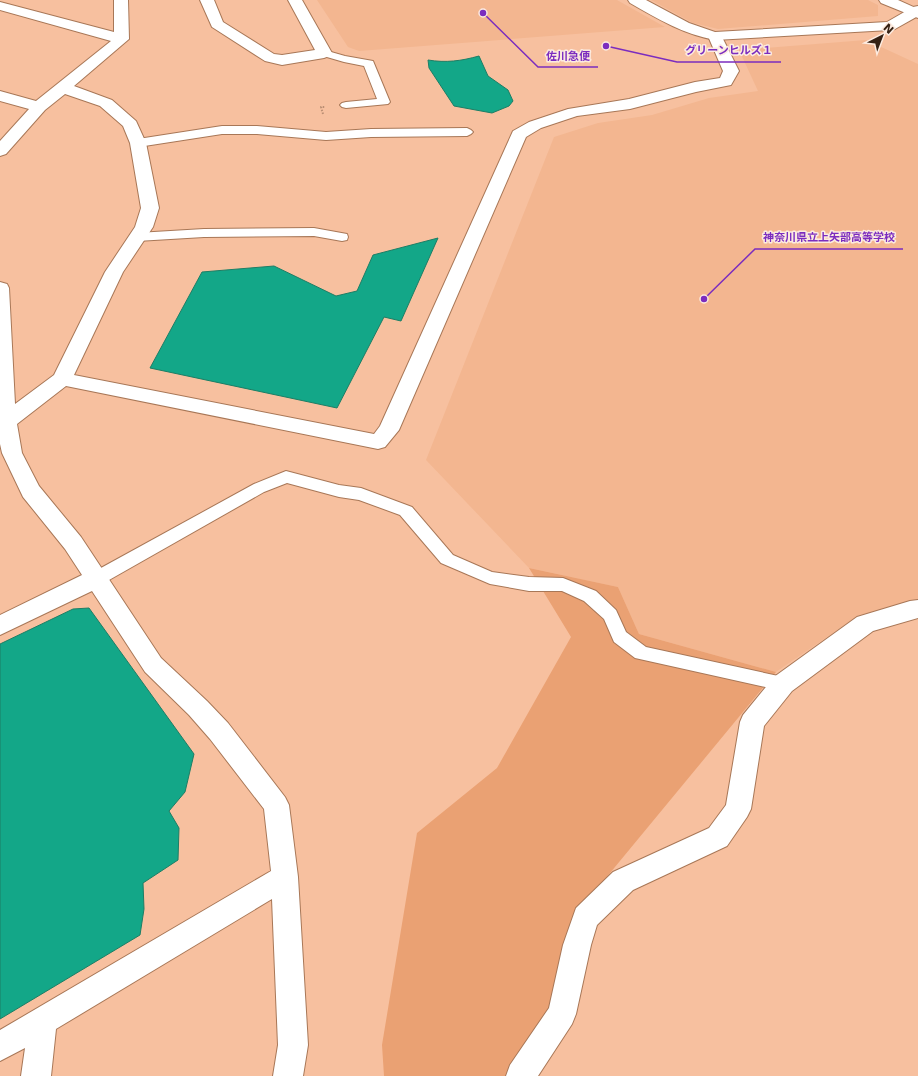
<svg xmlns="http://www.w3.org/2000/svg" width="918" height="1076" font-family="'DejaVu Sans','Noto Sans JP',sans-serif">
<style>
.built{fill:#f3b690}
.green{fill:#eaa173}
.water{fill:#13a788;stroke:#1d7e65}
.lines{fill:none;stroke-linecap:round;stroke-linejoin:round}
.lane-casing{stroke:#a87757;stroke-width:2}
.street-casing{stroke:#a87757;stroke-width:2}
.secondary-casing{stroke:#a87757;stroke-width:2}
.path{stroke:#bb8f74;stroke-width:2;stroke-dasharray:1.5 1.5;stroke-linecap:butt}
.lane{fill:#fff;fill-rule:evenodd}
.street{fill:#fff;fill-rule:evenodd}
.secondary{fill:#fff;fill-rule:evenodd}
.leader{fill:none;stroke:#7b2cbf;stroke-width:1.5}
.callout-dot{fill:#7b2cbf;stroke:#fcebe0;stroke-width:1.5}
.callout-label{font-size:11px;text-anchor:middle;font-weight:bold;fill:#7b2cbf;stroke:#fcebe0;stroke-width:3;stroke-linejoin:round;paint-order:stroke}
</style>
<rect width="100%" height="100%" fill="#f7c09f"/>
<path class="built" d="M 317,0 L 617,0 L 665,27 L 359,51 L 348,47 Z
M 651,0 L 868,0 L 878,5 L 878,16 L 718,29 L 693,23 Z
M 866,40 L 918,64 L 918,601 L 859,615 L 776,672 L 639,634 L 618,587 L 529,568 L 426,460 L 554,137 L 598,123 L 652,115 L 709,98 L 758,91 L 739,50 Z"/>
<path class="green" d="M 529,568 L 618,587 L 639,634 L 776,672 L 577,913 L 557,1001 L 510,1076 L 384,1076 L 382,1045 L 417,833 L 497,768 L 571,637 Z"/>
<path class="water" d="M 479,56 L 488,76 L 508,90 L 513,101 L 509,106 L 492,113 L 454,106 L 429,68 L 428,60 C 446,63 461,61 479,56 Z
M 438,238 L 401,321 L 384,317 L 337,408 L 150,368 L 202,272 L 274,266 L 336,296 L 357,291 L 373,255 Z
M 89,608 L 194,754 L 185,792 L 169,811 L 179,828 L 178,860 L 143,883 L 144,909 L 140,935 L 0,1019 L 0,644 L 73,609 Z"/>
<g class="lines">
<defs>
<path id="lane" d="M 324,50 L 345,56 L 373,61 L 390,102 L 388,104 L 346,108 L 342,107 L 340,105 L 342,103 L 346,102 L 377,99 L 364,66 L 344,62 L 320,55 L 319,53 Z
M 222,126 L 257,126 L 326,132 L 371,129 L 467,128 L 471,130 L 473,132 L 471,134 L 467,136 L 371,137 L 326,140 L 257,134 L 222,134 L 138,147 L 134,146 L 132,143 L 134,140 L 138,139 Z
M 314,228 L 347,234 L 348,237 L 347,240 L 342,241 L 314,236 L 204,237 L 137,241 L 132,240 L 131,237 L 132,234 L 137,233 L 204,229 Z
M 286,471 L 339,485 L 361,488 L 412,507 L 453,555 L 492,572 L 529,577 L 563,578 L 596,591 L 616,610 L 626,632 L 646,647 L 783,677 L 789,679 L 792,684 L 789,689 L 783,691 L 635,658 L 614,642 L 604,619 L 584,601 L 562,591 L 529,591 L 490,584 L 441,563 L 400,515 L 359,500 L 339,497 L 287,483 L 264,492 L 102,584 L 96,585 L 90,584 L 88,579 L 90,574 L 254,484 Z"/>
<path id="street" d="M 114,0 L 128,0 L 129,39 L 74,86 L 112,100 L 136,121 L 146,143 L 159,208 L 153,227 L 123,272 L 74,375 L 374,434 L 380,426 L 513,131 L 529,122 L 568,109 L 629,99 L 695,82 L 720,78 L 723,71 L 708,36 L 710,33 L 715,32 L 720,33 L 739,71 L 731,85 L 696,92 L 630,109 L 577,116 L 541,128 L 526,137 L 399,430 L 385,447 L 378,449 L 66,386 L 17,424 L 22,453 L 39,486 L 81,537 L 161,658 L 207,701 L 228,723 L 285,797 L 289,805 L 298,877 L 308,1045 L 303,1076 L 273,1076 L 278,1045 L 272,899 L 56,1029 L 51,1076 L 21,1076 L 25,1048 L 0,1061 L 0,1030 L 271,871 L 264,809 L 210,739 L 189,715 L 145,672 L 92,591 L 0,635 L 0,615 L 82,575 L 65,549 L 23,497 L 2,453 L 0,444 L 0,282 L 7,284 L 9,288 L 15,404 L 54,375 L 105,272 L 135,227 L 141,208 L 130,143 L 123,126 L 100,106 L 65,94 L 45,110 L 6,154 L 0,156 L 0,141 L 29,109 L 0,101 L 0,91 L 36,101 L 111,41 L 0,10 L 0,2 L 114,32 Z
M 200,0 L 214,0 L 223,22 L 274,54 L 282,55 L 315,50 L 288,0 L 302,0 L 332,53 L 329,56 L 324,58 L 282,65 L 265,61 L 212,27 Z
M 879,0 L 898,0 L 918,9 L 918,18 L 881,3 Z
M 918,600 L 918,618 L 873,631 L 792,691 L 764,726 L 751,809 L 747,817 L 727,846 L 633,890 L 597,925 L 591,945 L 576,1014 L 572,1024 L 538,1076 L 506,1076 L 510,1065 L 549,1008 L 563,945 L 576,908 L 613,872 L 709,828 L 726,805 L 740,722 L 743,715 L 774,677 L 857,617 L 910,601 Z"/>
<path id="secondary" d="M 628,0 L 646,0 L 689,23 L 715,32 L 887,22 L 913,7 L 918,6 L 918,16 L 895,29 L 890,30 L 715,40 C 683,34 658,19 630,3 Z"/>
</defs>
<use href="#lane" class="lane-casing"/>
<use href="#street" class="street-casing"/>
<use href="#secondary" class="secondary-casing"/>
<path class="path" d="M 323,114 L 321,107 L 325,107"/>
<use href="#lane" class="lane"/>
<use href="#street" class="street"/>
<use href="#secondary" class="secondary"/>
</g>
<path class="leader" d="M606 46L677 62H781M483 13L538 67H598M704 299L755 249H903"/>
<g class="callout-dot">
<circle cx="606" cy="46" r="4"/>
<circle cx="483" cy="13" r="4"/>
<circle cx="704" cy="299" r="4"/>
</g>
<g class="callout-label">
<text x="729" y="54">グリーンヒルズ１</text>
<text x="568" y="60">佐川急便</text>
<text x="829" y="241">神奈川県立上矢部高等学校</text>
</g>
<g transform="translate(882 36) rotate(42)" stroke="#fcebe0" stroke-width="3" paint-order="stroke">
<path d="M0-3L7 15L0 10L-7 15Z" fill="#342013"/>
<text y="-6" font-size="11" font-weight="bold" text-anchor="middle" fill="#342013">N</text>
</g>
</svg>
